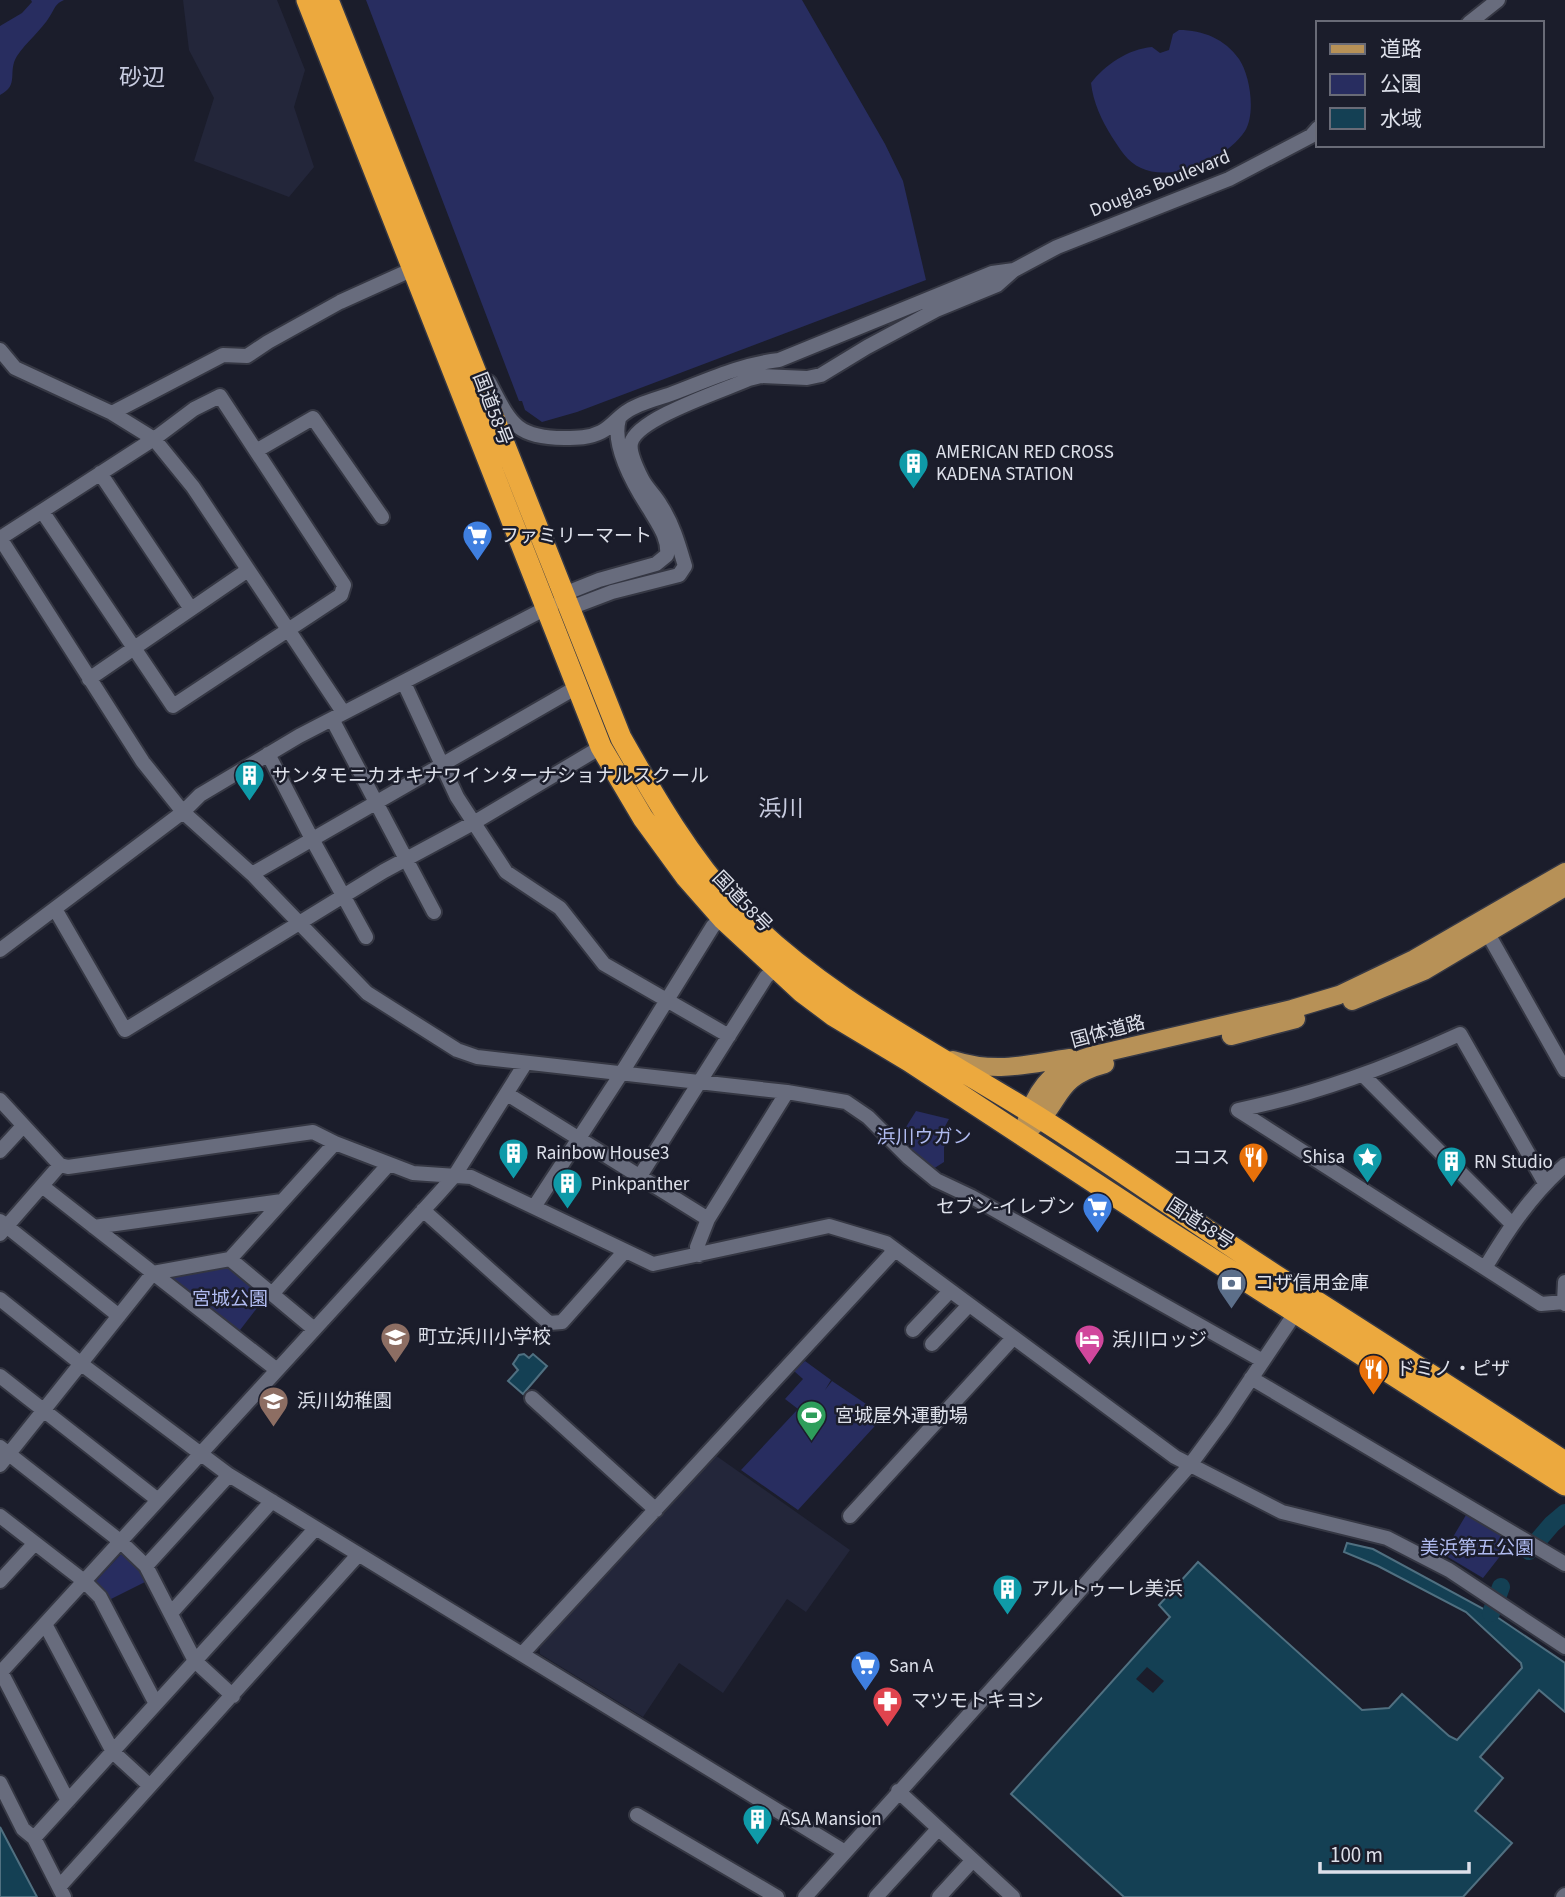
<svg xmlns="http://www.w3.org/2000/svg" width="1565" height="1897" font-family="'Source Sans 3','Noto Sans JP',sans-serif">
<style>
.built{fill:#23263a}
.green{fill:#282d60}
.water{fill:#144054;stroke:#507081;stroke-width:2}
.pier{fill:#1b1d2b}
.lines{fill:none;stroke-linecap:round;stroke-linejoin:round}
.river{stroke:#144054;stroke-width:18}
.minor-casing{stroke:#353743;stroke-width:18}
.major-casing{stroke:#353743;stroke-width:21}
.highway-casing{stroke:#353743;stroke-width:24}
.minor{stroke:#686c7d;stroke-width:14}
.major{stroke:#b79157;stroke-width:18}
.highway{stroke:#eca93e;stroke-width:21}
.labels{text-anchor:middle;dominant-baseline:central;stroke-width:5;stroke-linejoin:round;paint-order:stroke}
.street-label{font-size:19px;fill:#dde0ea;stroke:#1b1d2b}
.poi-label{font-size:19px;fill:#dde0ea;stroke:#1b1d2b;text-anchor:start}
.park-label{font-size:19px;fill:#b0bbf0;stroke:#1b1d2b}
.quarter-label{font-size:23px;fill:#c8cce0;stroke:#1b1d2b}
</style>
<rect width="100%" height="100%" fill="#1b1d2b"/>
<path class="built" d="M 183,0 L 277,0 L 305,70 L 294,107 L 314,167 L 289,197 L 194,161 L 214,98 L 189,50 Z
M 715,1455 L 850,1550 L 806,1612 L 787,1599 L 723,1693 L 679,1663 L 643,1717 L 540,1654 L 540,1645 Z"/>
<path class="green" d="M 31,0 L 64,0 C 55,4 55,8 50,16 C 41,31 26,42 17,56 C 7,72 20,85 0,95 L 0,26 L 22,13 L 32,2 Z
M 366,0 L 802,0 L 885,144 L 903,181 L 926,280 L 577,412 L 542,422 L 525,410 L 522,401 L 519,401 Z
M 1179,30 C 1203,30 1225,39 1239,59 C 1250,75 1256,113 1245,131 C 1227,159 1172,183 1141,168 C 1127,162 1120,149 1112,137 C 1102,121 1093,102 1091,83 C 1105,65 1128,49 1152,47 L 1160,53 L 1169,50 L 1173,34 Z
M 916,1111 L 949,1119 L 943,1130 L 951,1137 L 944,1147 L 944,1162 L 933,1169 L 900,1143 L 901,1135 Z
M 228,1266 L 264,1299 L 237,1334 L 167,1280 L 169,1274 Z
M 805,1361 L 831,1380 L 825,1390 L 832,1381 L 884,1416 L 798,1510 L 741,1470 L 798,1409 L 785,1399 L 803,1379 L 794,1371 Z
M 1466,1515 L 1512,1541 L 1483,1578 L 1443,1554 Z
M 123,1552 L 139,1566 L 147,1581 L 107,1601 L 94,1583 Z"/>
<path class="water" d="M 524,1354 L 529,1358 L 533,1354 L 547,1366 L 523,1394 L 508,1381 L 518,1370 L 513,1364 L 519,1355 Z
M 1347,1543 L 1373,1549 L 1491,1613 L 1565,1663 L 1565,1712 L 1539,1690 L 1480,1757 L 1503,1778 L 1475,1811 L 1512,1843 L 1463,1897 L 1124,1897 L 1011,1794 L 1170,1617 L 1159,1605 L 1198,1562 L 1362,1710 L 1389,1708 L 1402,1694 L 1449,1736 L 1457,1740 L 1522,1668 L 1521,1663 L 1466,1612 L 1378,1566 L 1344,1552 Z
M 0,1827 L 37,1897 L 0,1897 Z"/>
<path class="pier" d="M 1147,1667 L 1164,1681 L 1153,1693 L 1136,1679 Z"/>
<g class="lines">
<path class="river" d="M 1529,1551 L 1552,1524 L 1565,1513
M 1491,1613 L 1501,1587"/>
<defs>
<path id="minor" d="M 1469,23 L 1498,0
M 0,350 L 15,368 L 112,413 L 154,439 L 193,487 L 343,712
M 489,382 C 510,422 515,438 564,438 C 577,438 589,438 601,432 C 611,427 617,418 626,412 C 638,403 657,399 671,394 C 706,381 741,364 779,360 L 992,273 L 1014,270
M 112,413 L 223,355 L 247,356 L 268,342 L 340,302 L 413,269
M 256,451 L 313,418 L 382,517
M 100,473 L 191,609
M 0,538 L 143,762 L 183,812 L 252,874 L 367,993 L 457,1050 L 477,1057 L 787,1092 L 846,1102 L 868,1117 L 908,1157 L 936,1180 L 972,1197 L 1263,1361
M 0,538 L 5,535 L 149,442 L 154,439 L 194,409 L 220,396 L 344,585 L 341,595 L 173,706 L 42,511
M 564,594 L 599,580 L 656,564 L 667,555 C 669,538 658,524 650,510 C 635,487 611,446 619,419
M 570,608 L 612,592 L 679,575 L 685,566 C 679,546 673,524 661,506 C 656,496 647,489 642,479 C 638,471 629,452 631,443 C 637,418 725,390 749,379 L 761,376 L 807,378 L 821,375 L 867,347 L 936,310 L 997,285 L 1014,270 L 1057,247 L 1229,179 L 1311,136 L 1318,128
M 89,679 L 248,570
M 404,683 L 457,797 L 506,872 L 560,908 L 604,964 L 729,1036
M 332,719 L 434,912
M 268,754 L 312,839 L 366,937
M 252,874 L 577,687
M 55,909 L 125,1030 L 384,871 L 475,822 L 601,747
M 1483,925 L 1565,1070
M 0,950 L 183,812 L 200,795 L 299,736 L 552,605
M 1364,1076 L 1512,1224
M 507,1094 L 708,1219 L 787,1092
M 0,1100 L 60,1165 L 68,1167 L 313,1132 L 335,1143 L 413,1173 L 471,1177 L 653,1264 L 829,1226 L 886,1243 L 1175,1457 L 1282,1512 L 1387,1538 L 1449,1570 L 1565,1647
M 0,1151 L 23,1126
M 640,1176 L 766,977 L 776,968
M 1545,1183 L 1460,1034 C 1388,1067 1317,1094 1238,1110 L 1541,1304 L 1564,1302 L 1565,1304
M 42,1186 L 277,1370
M 534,1207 L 621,1074 L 713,926 L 723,919
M 423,1210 L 549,1323 L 562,1322 L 625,1251
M 0,1221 L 119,1316
M 94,1227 L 282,1201
M 0,1234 L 60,1165
M 699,1255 L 697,1247 L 708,1219
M 230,1259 L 314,1329
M 1485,1268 C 1508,1230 1531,1195 1565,1165
M 272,1294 L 389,1164
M 0,1299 L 80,1363 L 229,1475 L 845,1852
M 1564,1302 L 1565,1282
M 913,1330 L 950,1291
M 932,1344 L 969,1305
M 0,1376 L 158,1500
M 1251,1378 L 1565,1564
M 532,1398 L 656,1510
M 0,1447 L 120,1541 L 146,1566 L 195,1661 L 233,1696
M 0,1465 L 153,1273 L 230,1259 L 335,1143
M 0,1516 L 84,1581 L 100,1597 L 156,1704
M 850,1516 L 1013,1338
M 146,1566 L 229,1475
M 0,1581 L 35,1543
M 171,1613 L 272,1501
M 45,1624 L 113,1752 L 150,1786
M 522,1654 L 895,1250
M 1,1672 L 68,1801
M 0,1673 L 440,1192 L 455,1175 L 525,1064
M 0,1783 L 23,1829 L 34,1838 L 64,1897
M 898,1791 L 1013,1897
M 637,1815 L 777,1897
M 34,1838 L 315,1529
M 59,1887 L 358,1555
M 805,1897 L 1053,1621 L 1190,1465 L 1224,1419 L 1300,1306
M 876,1897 L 938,1829
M 939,1897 L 972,1861
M 1563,1897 L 1565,1895"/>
<path id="major" d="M 1352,1001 L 1424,971 L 1565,887
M 1231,1036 L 1296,1019
M 953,1060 C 998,1074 1026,1064 1070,1058
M 1031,1128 C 1064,1101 1053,1078 1105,1064
M 1023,1134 C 1032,1094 1050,1068 1090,1056 L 1292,1009 L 1339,995 L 1414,959 L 1565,872"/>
<path id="highway" d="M 307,0 L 601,747 L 643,818 L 686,877 L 723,919 L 802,992 L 834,1016 L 909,1061 L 1162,1227 L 1565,1485
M 328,0 L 621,738 C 655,798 689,857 736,908 C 831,1007 957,1062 1069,1137 C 1138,1182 1205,1230 1275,1275 C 1372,1337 1469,1399 1565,1462"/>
</defs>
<use href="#minor" class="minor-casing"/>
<use href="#major" class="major-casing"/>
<use href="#highway" class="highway-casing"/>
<use href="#minor" class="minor"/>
<use href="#major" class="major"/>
<use href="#highway" class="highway"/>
</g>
<defs>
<symbol id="building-pin" viewBox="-11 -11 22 30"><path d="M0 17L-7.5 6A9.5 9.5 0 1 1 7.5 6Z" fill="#0f9aa8" stroke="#1b1d2b"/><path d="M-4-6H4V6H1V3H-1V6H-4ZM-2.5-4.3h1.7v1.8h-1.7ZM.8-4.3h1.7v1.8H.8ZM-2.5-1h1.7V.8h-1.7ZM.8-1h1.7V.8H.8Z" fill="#fff"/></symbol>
<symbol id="supermarket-pin" viewBox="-11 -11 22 30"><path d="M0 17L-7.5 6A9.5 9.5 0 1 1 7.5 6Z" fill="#3f7fe0" stroke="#1b1d2b"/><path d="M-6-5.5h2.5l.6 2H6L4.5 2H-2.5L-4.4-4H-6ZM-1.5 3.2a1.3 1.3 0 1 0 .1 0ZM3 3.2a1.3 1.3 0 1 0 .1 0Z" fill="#fff"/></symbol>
<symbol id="sight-pin" viewBox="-11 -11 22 30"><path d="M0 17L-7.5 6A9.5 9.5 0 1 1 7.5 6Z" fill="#0f9aa8" stroke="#1b1d2b"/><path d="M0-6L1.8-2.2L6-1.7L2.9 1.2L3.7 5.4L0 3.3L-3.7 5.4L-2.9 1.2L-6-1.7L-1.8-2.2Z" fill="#fff"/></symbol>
<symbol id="restaurant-pin" viewBox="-11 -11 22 30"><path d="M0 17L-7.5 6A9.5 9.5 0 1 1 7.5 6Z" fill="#e8710a" stroke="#1b1d2b"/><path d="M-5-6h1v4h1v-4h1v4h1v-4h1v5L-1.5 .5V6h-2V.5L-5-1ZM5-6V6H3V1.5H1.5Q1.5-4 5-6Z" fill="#fff"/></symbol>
<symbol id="bank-pin" viewBox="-11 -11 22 30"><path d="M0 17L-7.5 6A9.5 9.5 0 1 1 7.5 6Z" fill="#5c6f8a" stroke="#1b1d2b"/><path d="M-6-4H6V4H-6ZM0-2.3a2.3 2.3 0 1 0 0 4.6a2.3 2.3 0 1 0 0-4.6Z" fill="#fff"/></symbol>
<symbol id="school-pin" viewBox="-11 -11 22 30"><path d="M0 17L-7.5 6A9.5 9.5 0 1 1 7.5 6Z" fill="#8d6e63" stroke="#1b1d2b"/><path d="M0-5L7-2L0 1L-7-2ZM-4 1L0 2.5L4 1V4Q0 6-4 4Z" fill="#fff"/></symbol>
<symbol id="hotel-pin" viewBox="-11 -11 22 30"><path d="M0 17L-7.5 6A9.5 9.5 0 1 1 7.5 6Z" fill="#d1479c" stroke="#1b1d2b"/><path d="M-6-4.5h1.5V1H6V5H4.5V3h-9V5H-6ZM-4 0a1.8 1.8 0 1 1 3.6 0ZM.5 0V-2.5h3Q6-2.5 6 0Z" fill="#fff"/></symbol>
<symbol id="stadium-pin" viewBox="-11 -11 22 30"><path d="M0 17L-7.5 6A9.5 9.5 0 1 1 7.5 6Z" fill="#2e9e5b" stroke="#1b1d2b"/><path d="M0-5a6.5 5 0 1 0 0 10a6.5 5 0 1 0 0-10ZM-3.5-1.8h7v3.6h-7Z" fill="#fff"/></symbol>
<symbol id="pharmacy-pin" viewBox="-11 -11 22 30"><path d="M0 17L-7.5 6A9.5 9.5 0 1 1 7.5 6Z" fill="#e0444e" stroke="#1b1d2b"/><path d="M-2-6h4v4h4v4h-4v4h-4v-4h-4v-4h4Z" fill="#fff"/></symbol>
</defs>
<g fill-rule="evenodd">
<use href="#building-pin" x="896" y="446" width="35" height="47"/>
<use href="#supermarket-pin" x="460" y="518" width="35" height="47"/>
<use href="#building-pin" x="232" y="758" width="35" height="47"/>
<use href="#building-pin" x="496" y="1136" width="35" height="47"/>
<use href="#sight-pin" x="1350" y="1140" width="35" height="47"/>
<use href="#restaurant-pin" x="1236" y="1140" width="35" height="47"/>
<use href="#building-pin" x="1434" y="1144" width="35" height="47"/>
<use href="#building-pin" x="550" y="1166" width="35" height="47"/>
<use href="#supermarket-pin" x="1080" y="1190" width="35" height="47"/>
<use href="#bank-pin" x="1214" y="1266" width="35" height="47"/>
<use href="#school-pin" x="378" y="1320" width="35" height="47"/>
<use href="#hotel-pin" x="1072" y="1322" width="35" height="47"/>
<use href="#restaurant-pin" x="1356" y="1352" width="35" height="47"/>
<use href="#school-pin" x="256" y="1384" width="35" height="47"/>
<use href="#stadium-pin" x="794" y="1398" width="35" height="47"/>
<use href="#building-pin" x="990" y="1572" width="35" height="47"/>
<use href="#supermarket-pin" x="848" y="1648" width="35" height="47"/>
<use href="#pharmacy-pin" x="870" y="1684" width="35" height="47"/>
<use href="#building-pin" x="740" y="1802" width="35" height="47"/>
</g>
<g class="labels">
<g class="street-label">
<text transform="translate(1160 184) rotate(-22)">Douglas Boulevard</text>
<text transform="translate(492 409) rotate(69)">国道58号</text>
<text transform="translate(742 902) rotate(46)">国道58号</text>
<text transform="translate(1108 1032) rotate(-15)">国体道路</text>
<text transform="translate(1200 1224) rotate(33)">国道58号</text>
</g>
<g class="poi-label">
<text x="936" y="452">AMERICAN RED CROSS<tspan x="936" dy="22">KADENA STATION</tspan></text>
<text x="500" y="536">ファミリーマート</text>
<text x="272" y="776">サンタモニカオキナワインターナショナルスクール</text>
<text x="536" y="1153">Rainbow House3</text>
<text x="1345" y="1157" text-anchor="end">Shisa</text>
<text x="1230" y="1158" text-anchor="end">ココス</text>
<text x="1474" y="1162">RN Studio</text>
<text x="591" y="1184">Pinkpanther</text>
<text x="1075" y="1207" text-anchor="end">セブン-イレブン</text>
<text x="1255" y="1283">コザ信用金庫</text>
<text x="418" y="1337">町立浜川小学校</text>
<text x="1112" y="1340">浜川ロッジ</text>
<text x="1396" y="1369">ドミノ・ピザ</text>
<text x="297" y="1401">浜川幼稚園</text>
<text x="835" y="1416">宮城屋外運動場</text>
<text x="1031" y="1589">アルトゥーレ美浜</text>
<text x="889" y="1666">San A</text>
<text x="911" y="1701">マツモトキヨシ</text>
<text x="780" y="1819">ASA Mansion</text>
</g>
<g class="park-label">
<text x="924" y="1137">浜川ウガン</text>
<text x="230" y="1299">宮城公園</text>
<text x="1477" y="1548">美浜第五公園</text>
</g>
<g class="quarter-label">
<text x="142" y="77">砂辺</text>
<text x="781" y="808">浜川</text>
</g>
</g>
<rect x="1316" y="21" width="228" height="126" fill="#1b1d2b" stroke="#696b77" stroke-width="2"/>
<rect x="1330" y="44" width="35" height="10" fill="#b79157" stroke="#696b77" stroke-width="2"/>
<text x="1380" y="56" font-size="21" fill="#dde0ea">道路</text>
<rect x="1330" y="74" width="35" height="21" fill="#282d60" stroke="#696b77" stroke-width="2"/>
<text x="1380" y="91" font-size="21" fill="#dde0ea">公園</text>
<rect x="1330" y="108" width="35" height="21" fill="#144054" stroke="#696b77" stroke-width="2"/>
<text x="1380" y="126" font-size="21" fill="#dde0ea">水域</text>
<path d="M1320 1862v10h149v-10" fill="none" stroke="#dde0ea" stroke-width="3.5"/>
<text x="1330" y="1862" font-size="21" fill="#dde0ea" stroke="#1b1d2b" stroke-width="5" paint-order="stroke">100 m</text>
</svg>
